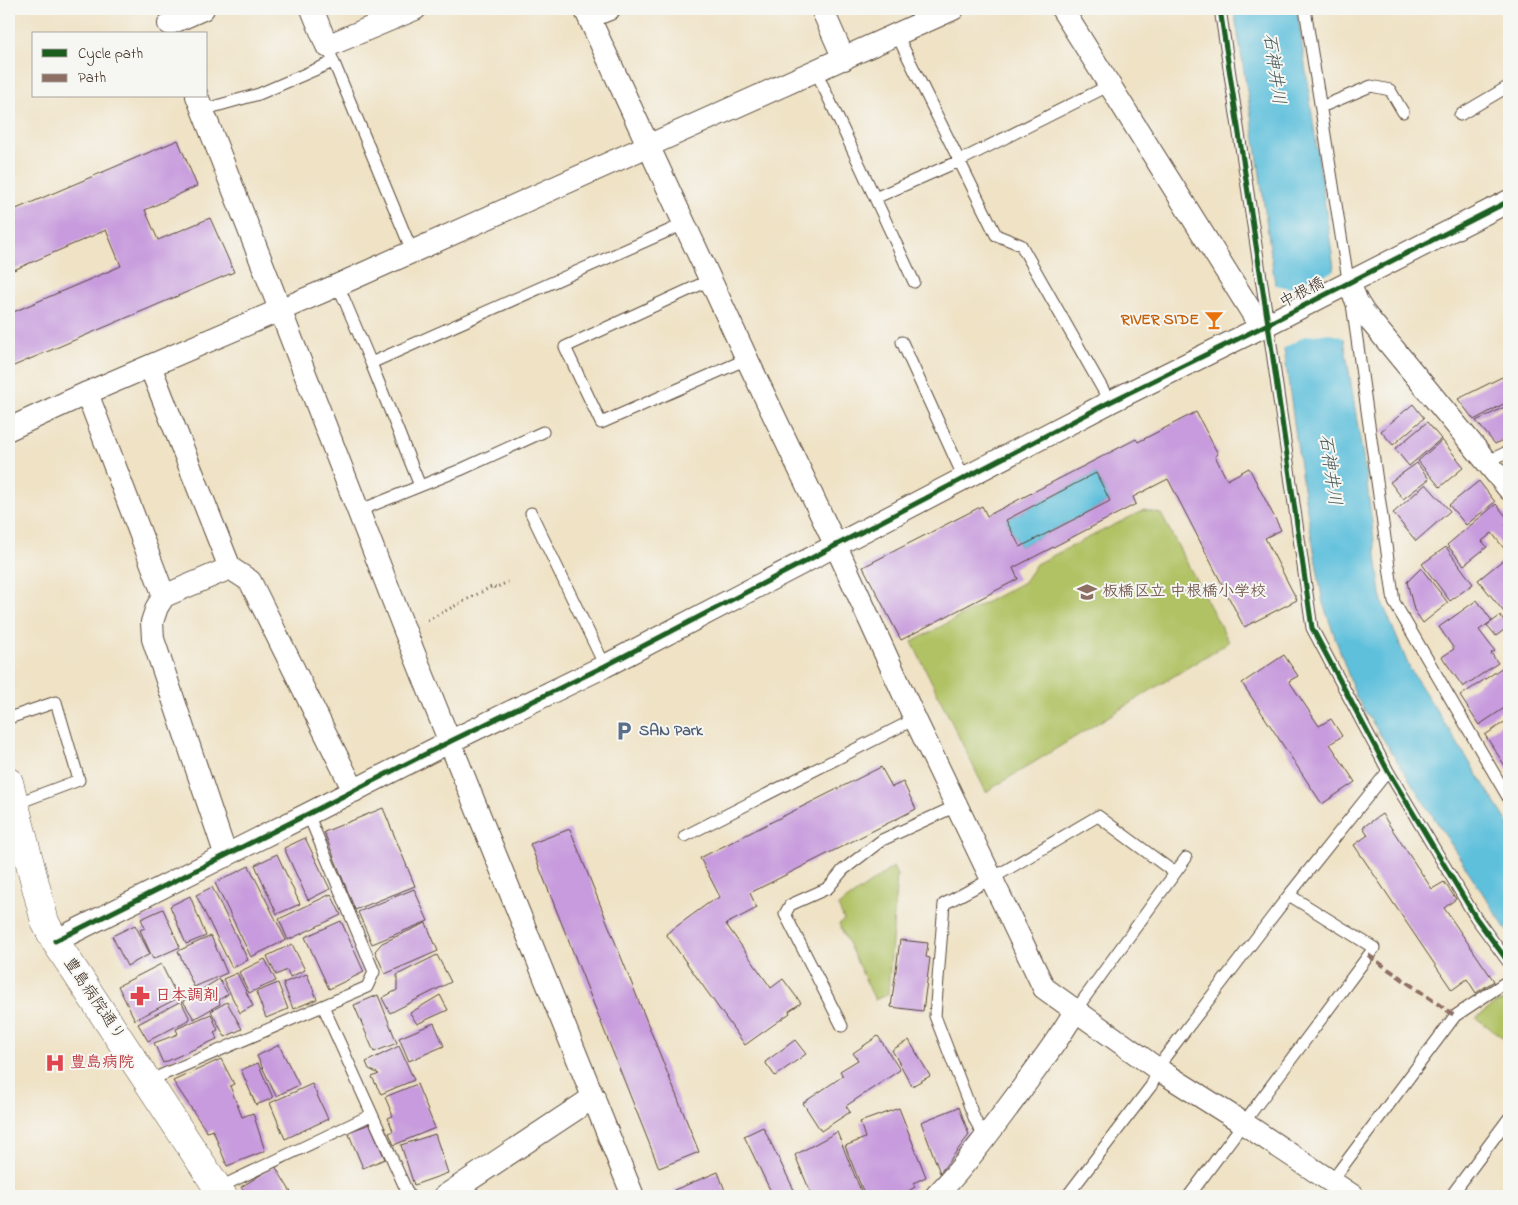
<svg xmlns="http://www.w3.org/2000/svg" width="1518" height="1205" font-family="'Indie Flower','Klee One',sans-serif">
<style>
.green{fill:#b1c265;stroke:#767642}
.water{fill:#5ec0dc;stroke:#4c757d}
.pier{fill:#efe2c5}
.building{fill:#c79bdd;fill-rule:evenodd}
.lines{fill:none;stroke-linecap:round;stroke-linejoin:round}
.lane-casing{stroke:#564637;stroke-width:13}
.street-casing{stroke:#564637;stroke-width:24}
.secondary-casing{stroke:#564637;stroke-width:29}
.path{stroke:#564637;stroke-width:3;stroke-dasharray:1 4;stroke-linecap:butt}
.lane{stroke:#fff;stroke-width:11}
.street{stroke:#fff;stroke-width:22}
.secondary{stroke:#fff;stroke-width:28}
.rail-casing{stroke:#3b2a1e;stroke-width:5.5}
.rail{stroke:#f6f6f2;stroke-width:4;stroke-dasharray:11;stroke-linecap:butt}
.quiet{stroke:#8d6e63;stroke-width:4;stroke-dasharray:8 4;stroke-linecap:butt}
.cycleway-casing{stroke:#f6f6f2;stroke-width:8}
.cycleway{stroke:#1b5e20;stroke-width:5}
.labels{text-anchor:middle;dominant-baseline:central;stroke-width:4;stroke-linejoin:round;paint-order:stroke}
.street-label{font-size:16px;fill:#3b2a1e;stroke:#f6f6f2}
.food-label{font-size:16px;font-weight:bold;fill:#c56008;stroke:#f6f6f2;text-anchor:end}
.education-label{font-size:16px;font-weight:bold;fill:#785e54;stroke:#f6f6f2;text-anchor:start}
.service-label{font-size:16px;font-weight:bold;fill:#4e5e75;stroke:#f6f6f2;text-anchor:start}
.health-label{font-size:16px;font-weight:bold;fill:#be3a42;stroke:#f6f6f2;text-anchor:start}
.water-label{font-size:18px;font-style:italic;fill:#465757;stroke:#f6f6f2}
</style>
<rect width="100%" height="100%" fill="#f6f6f2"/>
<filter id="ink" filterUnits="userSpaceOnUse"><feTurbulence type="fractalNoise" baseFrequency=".02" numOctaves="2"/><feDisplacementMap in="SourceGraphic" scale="10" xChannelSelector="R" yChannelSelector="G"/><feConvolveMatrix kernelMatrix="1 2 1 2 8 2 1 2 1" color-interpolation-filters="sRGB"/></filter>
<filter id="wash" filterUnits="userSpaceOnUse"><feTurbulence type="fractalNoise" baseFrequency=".0096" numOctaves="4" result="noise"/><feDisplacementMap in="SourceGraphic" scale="20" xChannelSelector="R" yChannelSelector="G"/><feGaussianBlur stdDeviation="1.12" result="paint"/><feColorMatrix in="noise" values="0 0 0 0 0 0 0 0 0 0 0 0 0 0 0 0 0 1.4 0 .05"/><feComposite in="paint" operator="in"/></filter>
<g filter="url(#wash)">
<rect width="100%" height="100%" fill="#efe2c5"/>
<path class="green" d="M 1144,510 L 1161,514 L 1229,642 L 986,792 L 912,642 L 1024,582 L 1036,564 Z
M 893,867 L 897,875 L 888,994 L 875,1000 L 839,924 L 844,920 L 838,906 Z
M 1509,999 L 1509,1042 L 1476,1018 L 1495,1004 Z"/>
<path class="water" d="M 1234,9 L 1297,9 L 1347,359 L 1366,476 L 1382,602 L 1410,669 L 1509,824 L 1509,934 L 1356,697 L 1323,603 L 1302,481 L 1257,153 Z
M 1096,473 L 1110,501 L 1020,547 L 1006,520 Z"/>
<path class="pier" d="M 1337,269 L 1346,339 L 1330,333 L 1305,336 L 1281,350 L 1272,284 L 1289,288 L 1315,280 Z"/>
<g id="blocks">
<path class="building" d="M 178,140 L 197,186 L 145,210 L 158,240 L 210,218 L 234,272 L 9,368 L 9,307 L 11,313 L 121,266 L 106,230 L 9,272 L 9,212 Z
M 1502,377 L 1509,389 L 1509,401 L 1474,420 L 1458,399 Z
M 1413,404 L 1424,418 L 1393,445 L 1381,431 Z
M 1509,405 L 1509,437 L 1495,444 L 1476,421 Z
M 1196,412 L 1218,454 L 1215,456 L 1227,480 L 1249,468 L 1281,530 L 1265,538 L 1297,600 L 1244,627 L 1168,479 L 1133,497 L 1136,504 L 1013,568 L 1018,579 L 901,640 L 863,567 L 982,506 L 987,516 L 1136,439 L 1138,442 ZM 1096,473 L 1110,501 L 1020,547 L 1006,520 Z
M 1427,422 L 1441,439 L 1409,466 L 1395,449 Z
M 1442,440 L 1464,467 L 1440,487 L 1418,461 Z
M 1417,463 L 1429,479 L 1403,499 L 1390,482 Z
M 1479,481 L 1495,502 L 1466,525 L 1449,505 Z
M 1426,484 L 1450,511 L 1416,541 L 1393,513 Z
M 1496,504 L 1509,520 L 1505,524 L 1509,529 L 1509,548 L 1506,551 L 1492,533 L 1482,541 L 1487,547 L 1464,565 L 1447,545 Z
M 1446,547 L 1473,584 L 1450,601 L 1422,564 Z
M 1508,556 L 1509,558 L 1509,608 L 1504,612 L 1478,580 Z
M 1421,568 L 1448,603 L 1423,623 L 1414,610 L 1407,582 Z
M 1477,600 L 1492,621 L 1479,630 L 1495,651 L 1491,653 L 1498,663 L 1463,687 L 1442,657 L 1454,649 L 1439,627 Z
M 1500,616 L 1508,627 L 1496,636 L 1487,625 Z
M 1284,655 L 1298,676 L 1289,681 L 1319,726 L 1331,719 L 1342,736 L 1330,744 L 1355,782 L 1322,804 L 1242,683 Z
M 1509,663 L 1509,705 L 1479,725 L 1460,696 Z
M 1509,719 L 1509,772 L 1485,735 Z
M 881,767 L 892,787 L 903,782 L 916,809 L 750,893 L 757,908 L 726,924 L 771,988 L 783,979 L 801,1003 L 789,1011 L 790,1013 L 745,1045 L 666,934 L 710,902 L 720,897 L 700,858 Z
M 383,808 L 415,886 L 355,910 L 324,832 Z
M 1382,814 L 1432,889 L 1444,882 L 1456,899 L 1444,908 L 1494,981 L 1476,993 L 1467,979 L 1452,990 L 1354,845 L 1368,835 L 1363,827 Z
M 570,829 L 699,1152 L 659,1168 L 530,844 Z
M 305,838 L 330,889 L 308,900 L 284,848 Z
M 277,854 L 300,904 L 277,914 L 255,865 Z
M 249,866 L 286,940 L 251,957 L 215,883 Z
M 212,887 L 248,960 L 232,968 L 196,895 Z
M 414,889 L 428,921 L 372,944 L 358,912 Z
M 331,894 L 341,915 L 288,940 L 279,919 Z
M 190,896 L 206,936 L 186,944 L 170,906 Z
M 163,909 L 180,947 L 153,959 L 140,930 L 145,928 L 141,919 Z
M 341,921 L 364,972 L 329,989 L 305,937 Z
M 426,923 L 438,951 L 385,974 L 375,951 L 382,943 Z
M 135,925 L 150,954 L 127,966 L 112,936 Z
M 211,936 L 227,973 L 194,987 L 178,951 Z
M 900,940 L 928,943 L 926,957 L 930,958 L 923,1011 L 891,1007 Z
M 292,944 L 305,970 L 290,977 L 287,970 L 276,975 L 267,956 Z
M 437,955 L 451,982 L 390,1013 L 382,998 L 397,990 L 397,975 Z
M 265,959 L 276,981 L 249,993 L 239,972 Z
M 161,964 L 178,998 L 135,1020 L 118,986 Z
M 237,973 L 253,1006 L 240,1013 L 223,979 Z
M 307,974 L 317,999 L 293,1009 L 283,983 Z
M 219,979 L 228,994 L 219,1000 L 220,1004 L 194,1019 L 183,1001 Z
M 278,983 L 288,1009 L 266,1018 L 256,992 Z
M 378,995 L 397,1043 L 374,1052 L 354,1005 Z
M 440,995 L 448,1010 L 417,1024 L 410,1013 Z
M 181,1001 L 190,1019 L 148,1041 L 138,1024 Z
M 227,1002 L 242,1029 L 225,1037 L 211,1011 Z
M 211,1014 L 218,1030 L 214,1032 L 217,1039 L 163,1063 L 154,1043 L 178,1034 L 176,1029 Z
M 434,1023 L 444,1046 L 409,1061 L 399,1038 Z
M 878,1036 L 900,1070 L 846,1106 L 850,1112 L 821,1131 L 803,1103 L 843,1076 L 840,1071 L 858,1060 L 853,1053 Z
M 795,1040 L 806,1054 L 775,1076 L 765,1062 Z
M 909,1040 L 930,1076 L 912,1086 L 892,1050 Z
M 279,1045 L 299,1085 L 276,1096 L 257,1056 Z
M 399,1046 L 414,1080 L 381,1094 L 372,1077 L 379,1074 L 369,1069 L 366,1062 Z
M 221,1059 L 234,1084 L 230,1086 L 242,1117 L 253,1113 L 265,1151 L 227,1166 L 213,1130 L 207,1132 L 173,1081 Z
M 258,1063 L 273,1098 L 256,1105 L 241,1070 Z
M 312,1084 L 328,1119 L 285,1139 L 270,1103 Z
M 417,1084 L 435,1128 L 394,1145 L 389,1133 L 393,1131 L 388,1118 L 393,1116 L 385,1097 Z
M 959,1107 L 969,1135 L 940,1173 L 921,1122 Z
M 899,1108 L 926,1177 L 913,1183 L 915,1187 L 900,1196 L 865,1196 L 845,1146 L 865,1138 L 860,1122 Z
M 370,1124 L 385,1159 L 363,1168 L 348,1132 Z
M 763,1127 L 797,1196 L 773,1196 L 744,1136 Z
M 837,1132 L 863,1196 L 812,1196 L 795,1155 Z
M 435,1134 L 448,1173 L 414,1185 L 401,1145 Z
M 275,1166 L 292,1194 L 288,1196 L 247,1196 L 241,1187 Z
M 718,1172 L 727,1196 L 676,1196 L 674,1190 Z"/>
</g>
</g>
<g filter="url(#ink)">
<use href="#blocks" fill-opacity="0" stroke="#564637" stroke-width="1"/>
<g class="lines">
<defs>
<path id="lane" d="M 1220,9 L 1268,324 L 1312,628 L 1388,771 L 1476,918 L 1509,963
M 1305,9 L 1349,286
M 897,35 L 996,235 L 1021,245 L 1110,402
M 327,46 L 412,251
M 816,71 L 914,282
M 1321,107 L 1371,86 L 1390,90 L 1403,112
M 202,110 L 259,94 L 333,62
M 1460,115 L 1509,86
M 875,198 L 959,161 L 1110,85
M 710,280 L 565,347 L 601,423 L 747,359
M 338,285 L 371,363 L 684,224
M 1352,304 L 1394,602 L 1509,799
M 902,342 L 964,478
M 371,363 L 420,486
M 1486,462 L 1509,451
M 358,511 L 460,470 L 543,432
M 531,513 L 605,666
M 9,718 L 56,702 L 79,780 L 15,804
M 685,836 L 915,719
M 323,1006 L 409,1196
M 1075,1011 L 1186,858
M 842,1026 L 785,914 L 790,905 L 828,888 L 843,870 L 882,840 L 956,806
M 148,1081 L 367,987 L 374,972 L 308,814
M 985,1138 L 975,1120 L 935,1016 L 944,904 L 991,879 L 1098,816 L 1175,873
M 1331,1182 L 1455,1016 L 1509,980
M 218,1188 L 371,1115
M 1067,1196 L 1151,1086 L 1165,1057 L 1289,895 L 1388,771
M 1189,1196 L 1374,948 L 1289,895
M 1451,1196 L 1509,1118"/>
<path id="street" d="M 312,9 L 327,46 L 415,9
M 585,9 L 747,359 L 836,546 L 915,719 L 1044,988 L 1159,1070 L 1243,1123 L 1353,1196
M 822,9 L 844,59
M 1062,9 L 1261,327
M 589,17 L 609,9
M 169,24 L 203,9
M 197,96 L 405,631 L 633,1196
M 1349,283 L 1357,302 L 1364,313 L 1509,489
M 150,366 L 230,568
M 87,393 L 164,596
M 9,429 L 87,393 L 338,285 L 953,9
M 226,856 L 153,639 L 152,622 L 157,607 L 164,596 L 230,568 L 250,581 L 354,791
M 55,941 L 308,814 L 451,741 L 605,666 L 1110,402 L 1268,324 L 1509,201
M 445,1196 L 594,1097
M 936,1196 C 968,1162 995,1125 1023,1087 C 1041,1062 1060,1038 1075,1011"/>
<path id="secondary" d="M 9,782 L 45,922 L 55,941 L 223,1196"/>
</defs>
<use href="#lane" class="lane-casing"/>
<use href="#street" class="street-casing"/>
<use href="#secondary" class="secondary-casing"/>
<path class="path" d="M 428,620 L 493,586 L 495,588 L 508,582"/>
<use href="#lane" class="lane"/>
<use href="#street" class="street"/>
<use href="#secondary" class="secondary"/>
<defs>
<path id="rail" d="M 9,17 L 12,9"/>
</defs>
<use href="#rail" class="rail-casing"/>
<use href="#rail" class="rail"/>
<path class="quiet" d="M 1368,955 L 1455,1016"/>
<defs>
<path id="cycleway" d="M 1220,9 L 1268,324 L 1312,628 L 1388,771 L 1476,918 L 1509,963
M 55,941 L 308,814 L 451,741 L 605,666 L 1110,402 L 1268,324 L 1509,201"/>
</defs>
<use href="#cycleway" class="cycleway-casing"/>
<use href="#cycleway" class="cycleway"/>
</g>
</g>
<defs>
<symbol id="bar-bare" viewBox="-9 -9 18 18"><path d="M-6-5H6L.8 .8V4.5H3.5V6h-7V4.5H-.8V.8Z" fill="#e8710a" stroke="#f6f6f2" stroke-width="2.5" paint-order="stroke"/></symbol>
<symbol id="school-bare" viewBox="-9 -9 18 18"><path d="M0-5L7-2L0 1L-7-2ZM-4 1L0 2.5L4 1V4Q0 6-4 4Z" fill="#8d6e63" stroke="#f6f6f2" stroke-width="2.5" paint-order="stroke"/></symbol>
<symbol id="parking-bare" viewBox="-9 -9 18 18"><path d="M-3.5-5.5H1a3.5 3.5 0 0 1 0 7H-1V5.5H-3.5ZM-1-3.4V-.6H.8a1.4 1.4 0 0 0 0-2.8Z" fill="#5c6f8a" stroke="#f6f6f2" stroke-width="2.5" paint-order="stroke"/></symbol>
<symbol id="pharmacy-bare" viewBox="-9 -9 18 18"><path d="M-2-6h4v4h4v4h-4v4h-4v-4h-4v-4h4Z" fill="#e0444e" stroke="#f6f6f2" stroke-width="2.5" paint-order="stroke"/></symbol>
<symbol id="hospital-bare" viewBox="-9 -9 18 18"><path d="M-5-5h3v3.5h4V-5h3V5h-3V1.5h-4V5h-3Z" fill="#e0444e" stroke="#f6f6f2" stroke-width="2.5" paint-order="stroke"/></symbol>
</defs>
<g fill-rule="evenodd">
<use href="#bar-bare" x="1200" y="306" width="28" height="28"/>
<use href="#school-bare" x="1073" y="578" width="28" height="28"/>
<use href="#parking-bare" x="610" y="717" width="28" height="28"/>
<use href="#pharmacy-bare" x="126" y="982" width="28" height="28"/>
<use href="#hospital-bare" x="41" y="1049" width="28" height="28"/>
</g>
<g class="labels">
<g class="street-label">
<text transform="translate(1302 293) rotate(-27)">中根橋</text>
<text transform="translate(94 999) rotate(56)">豊島病院通り</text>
</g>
<g class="food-label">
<text x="1199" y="320">RIVER SIDE</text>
</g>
<g class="education-label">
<text x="1102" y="592">板橋区立 中根橋小学校</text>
</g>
<g class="service-label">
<text x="639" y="731">SAN Park</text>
</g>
<g class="health-label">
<text x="155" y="996">日本調剤</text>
<text x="70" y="1063">豊島病院</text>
</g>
<g class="water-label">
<text transform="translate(1273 69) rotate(82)">石神井川</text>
<text transform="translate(1329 470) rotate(82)">石神井川</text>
</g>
</g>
<rect width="1518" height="1205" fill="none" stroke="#f6f6f2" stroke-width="30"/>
<rect x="32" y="32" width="175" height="65" fill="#f6f6f2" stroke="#aba49d"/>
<rect x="42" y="49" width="25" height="8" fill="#1b5e20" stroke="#aba49d"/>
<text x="78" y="58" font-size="15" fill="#3b2a1e">Cycle path</text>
<rect x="42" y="74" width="25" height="8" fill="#8d6e63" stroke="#aba49d"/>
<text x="78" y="82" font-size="15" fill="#3b2a1e">Path</text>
</svg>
